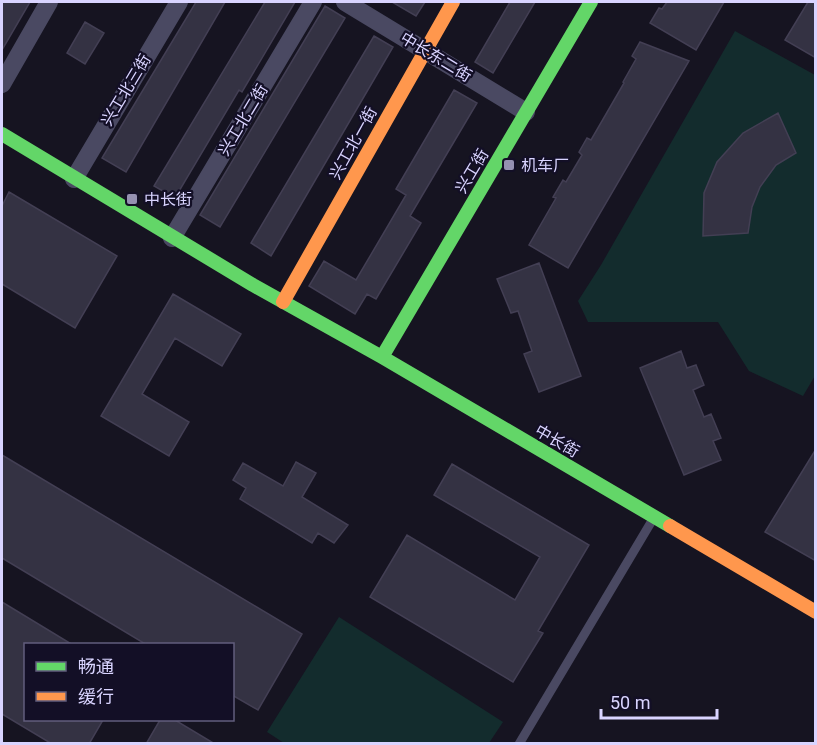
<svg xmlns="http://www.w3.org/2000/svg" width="817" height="745" font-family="Roboto,'Noto Sans SC',sans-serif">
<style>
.green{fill:#132c2d}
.building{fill:#343243;stroke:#433f54;stroke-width:1.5}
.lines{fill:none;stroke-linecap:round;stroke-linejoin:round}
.lane{stroke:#4a4962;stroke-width:9}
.street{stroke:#4a4962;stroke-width:18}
.fast{stroke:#63d668;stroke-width:14}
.slow{stroke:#ff974d;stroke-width:14}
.poi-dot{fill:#9591b1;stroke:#130f26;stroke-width:2}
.labels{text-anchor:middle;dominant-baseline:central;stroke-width:4.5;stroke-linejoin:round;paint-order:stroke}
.street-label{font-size:16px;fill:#d9d4ff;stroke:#130f26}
.poi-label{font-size:16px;fill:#d9d4ff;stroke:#130f26;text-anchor:start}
</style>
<rect width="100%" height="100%" fill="#161421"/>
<path class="green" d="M 735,31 L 815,75 L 816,374 L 803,396 L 749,371 L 718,322 L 588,322 L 578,301 L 601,265 Z
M 339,617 L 503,722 L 489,743 L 284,743 L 267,732 Z"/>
<path class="building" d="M 2,2 L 30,2 L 2,50 Z
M 196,2 L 225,2 L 126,172 L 102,158 Z
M 265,2 L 295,2 L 242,92 L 239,90 L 175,198 L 154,186 Z
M 392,2 L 425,2 L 416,16 Z
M 510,2 L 535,2 L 493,73 L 475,62 Z
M 667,2 L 724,2 L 696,50 L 650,23 L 659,8 L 662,9 Z
M 808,2 L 816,2 L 816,58 L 785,40 Z
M 325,6 L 345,18 L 220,227 L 200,215 Z
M 85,22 L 104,33 L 85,64 L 67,53 Z
M 374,36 L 393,47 L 271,256 L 251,243 Z
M 640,42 L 689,61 L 568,268 L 529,245 L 556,198 L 553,197 L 563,180 L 566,182 L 582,155 L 579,152 L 587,138 L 591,140 L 624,83 L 623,82 L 636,59 L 632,56 Z
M 454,90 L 477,103 L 410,216 L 421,223 L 376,299 L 367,294 L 355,314 L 309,286 L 324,261 L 356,280 L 406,195 L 396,189 Z
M 778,113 L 796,153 L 776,165 L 760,187 L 752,207 L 748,233 L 703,236 L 704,193 L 717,162 L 743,133 Z
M 9,192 L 117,256 L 75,328 L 2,284 L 2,206 Z
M 539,263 L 581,376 L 539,392 L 524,354 L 532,351 L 518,311 L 511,313 L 497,279 Z
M 173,294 L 241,334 L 222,366 L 175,338 L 142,394 L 189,422 L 169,456 L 101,416 Z
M 681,351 L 687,368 L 696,365 L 704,385 L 693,390 L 704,417 L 711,414 L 721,438 L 713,441 L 721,460 L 684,475 L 640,368 Z
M 816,449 L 816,561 L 765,532 Z
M 2,455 L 302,634 L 258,710 L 232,695 L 232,645 L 147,645 L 2,558 Z
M 296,462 L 316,473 L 302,497 L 348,525 L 334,543 L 318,533 L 312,543 L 240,499 L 246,488 L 233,480 L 243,463 L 283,486 Z
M 452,464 L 589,545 L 538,631 L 543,633 L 513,682 L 370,597 L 407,535 L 515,600 L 540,557 L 434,495 Z
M 2,602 L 73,645 L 26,645 L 26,720 L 103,720 L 89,744 L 52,744 L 2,714 Z
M 160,720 L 175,720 L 215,744 L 146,744 Z"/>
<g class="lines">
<path class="lane" d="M 519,744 L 653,519"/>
<path class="street" d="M 345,2 L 526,112
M 2,84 L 49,2
M 74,179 L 179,2
M 172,238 L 313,2"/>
<path class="fast" d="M 2,134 L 253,285 L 382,357 L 670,526
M 382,357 L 591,2"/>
<path class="slow" d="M 283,302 L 453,2
M 670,526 L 816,612"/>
</g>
<g class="poi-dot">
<rect x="503" y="159" width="12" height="12" rx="3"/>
<rect x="126" y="193" width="12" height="12" rx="3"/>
</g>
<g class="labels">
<g class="street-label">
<text transform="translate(436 57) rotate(31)">中长东二街</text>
<text transform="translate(126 90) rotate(-59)">兴工北三街</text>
<text transform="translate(243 120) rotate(-59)">兴工北二街</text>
<text transform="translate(353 143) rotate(-61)">兴工北一街</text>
<text transform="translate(472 171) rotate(-59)">兴工街</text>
<text transform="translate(557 441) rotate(30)">中长街</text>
</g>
<g class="poi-label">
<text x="521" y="165">机车厂</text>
<text x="144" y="199">中长街</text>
</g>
</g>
<rect width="817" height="745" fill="none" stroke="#d9d4ff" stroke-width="6"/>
<rect x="24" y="643" width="210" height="78" fill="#130f26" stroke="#625e7d" stroke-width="1.5"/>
<rect x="36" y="662" width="30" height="9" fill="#63d668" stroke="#625e7d" stroke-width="1.5"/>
<text x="78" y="673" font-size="18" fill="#d9d4ff">畅通</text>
<rect x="36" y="692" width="30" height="9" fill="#ff974d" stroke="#625e7d" stroke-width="1.5"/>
<text x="78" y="703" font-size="18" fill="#d9d4ff">缓行</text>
<path d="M601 709v9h116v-9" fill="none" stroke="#d9d4ff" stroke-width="3"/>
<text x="610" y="709" font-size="18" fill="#d9d4ff" stroke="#130f26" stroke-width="4.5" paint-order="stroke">50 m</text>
</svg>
